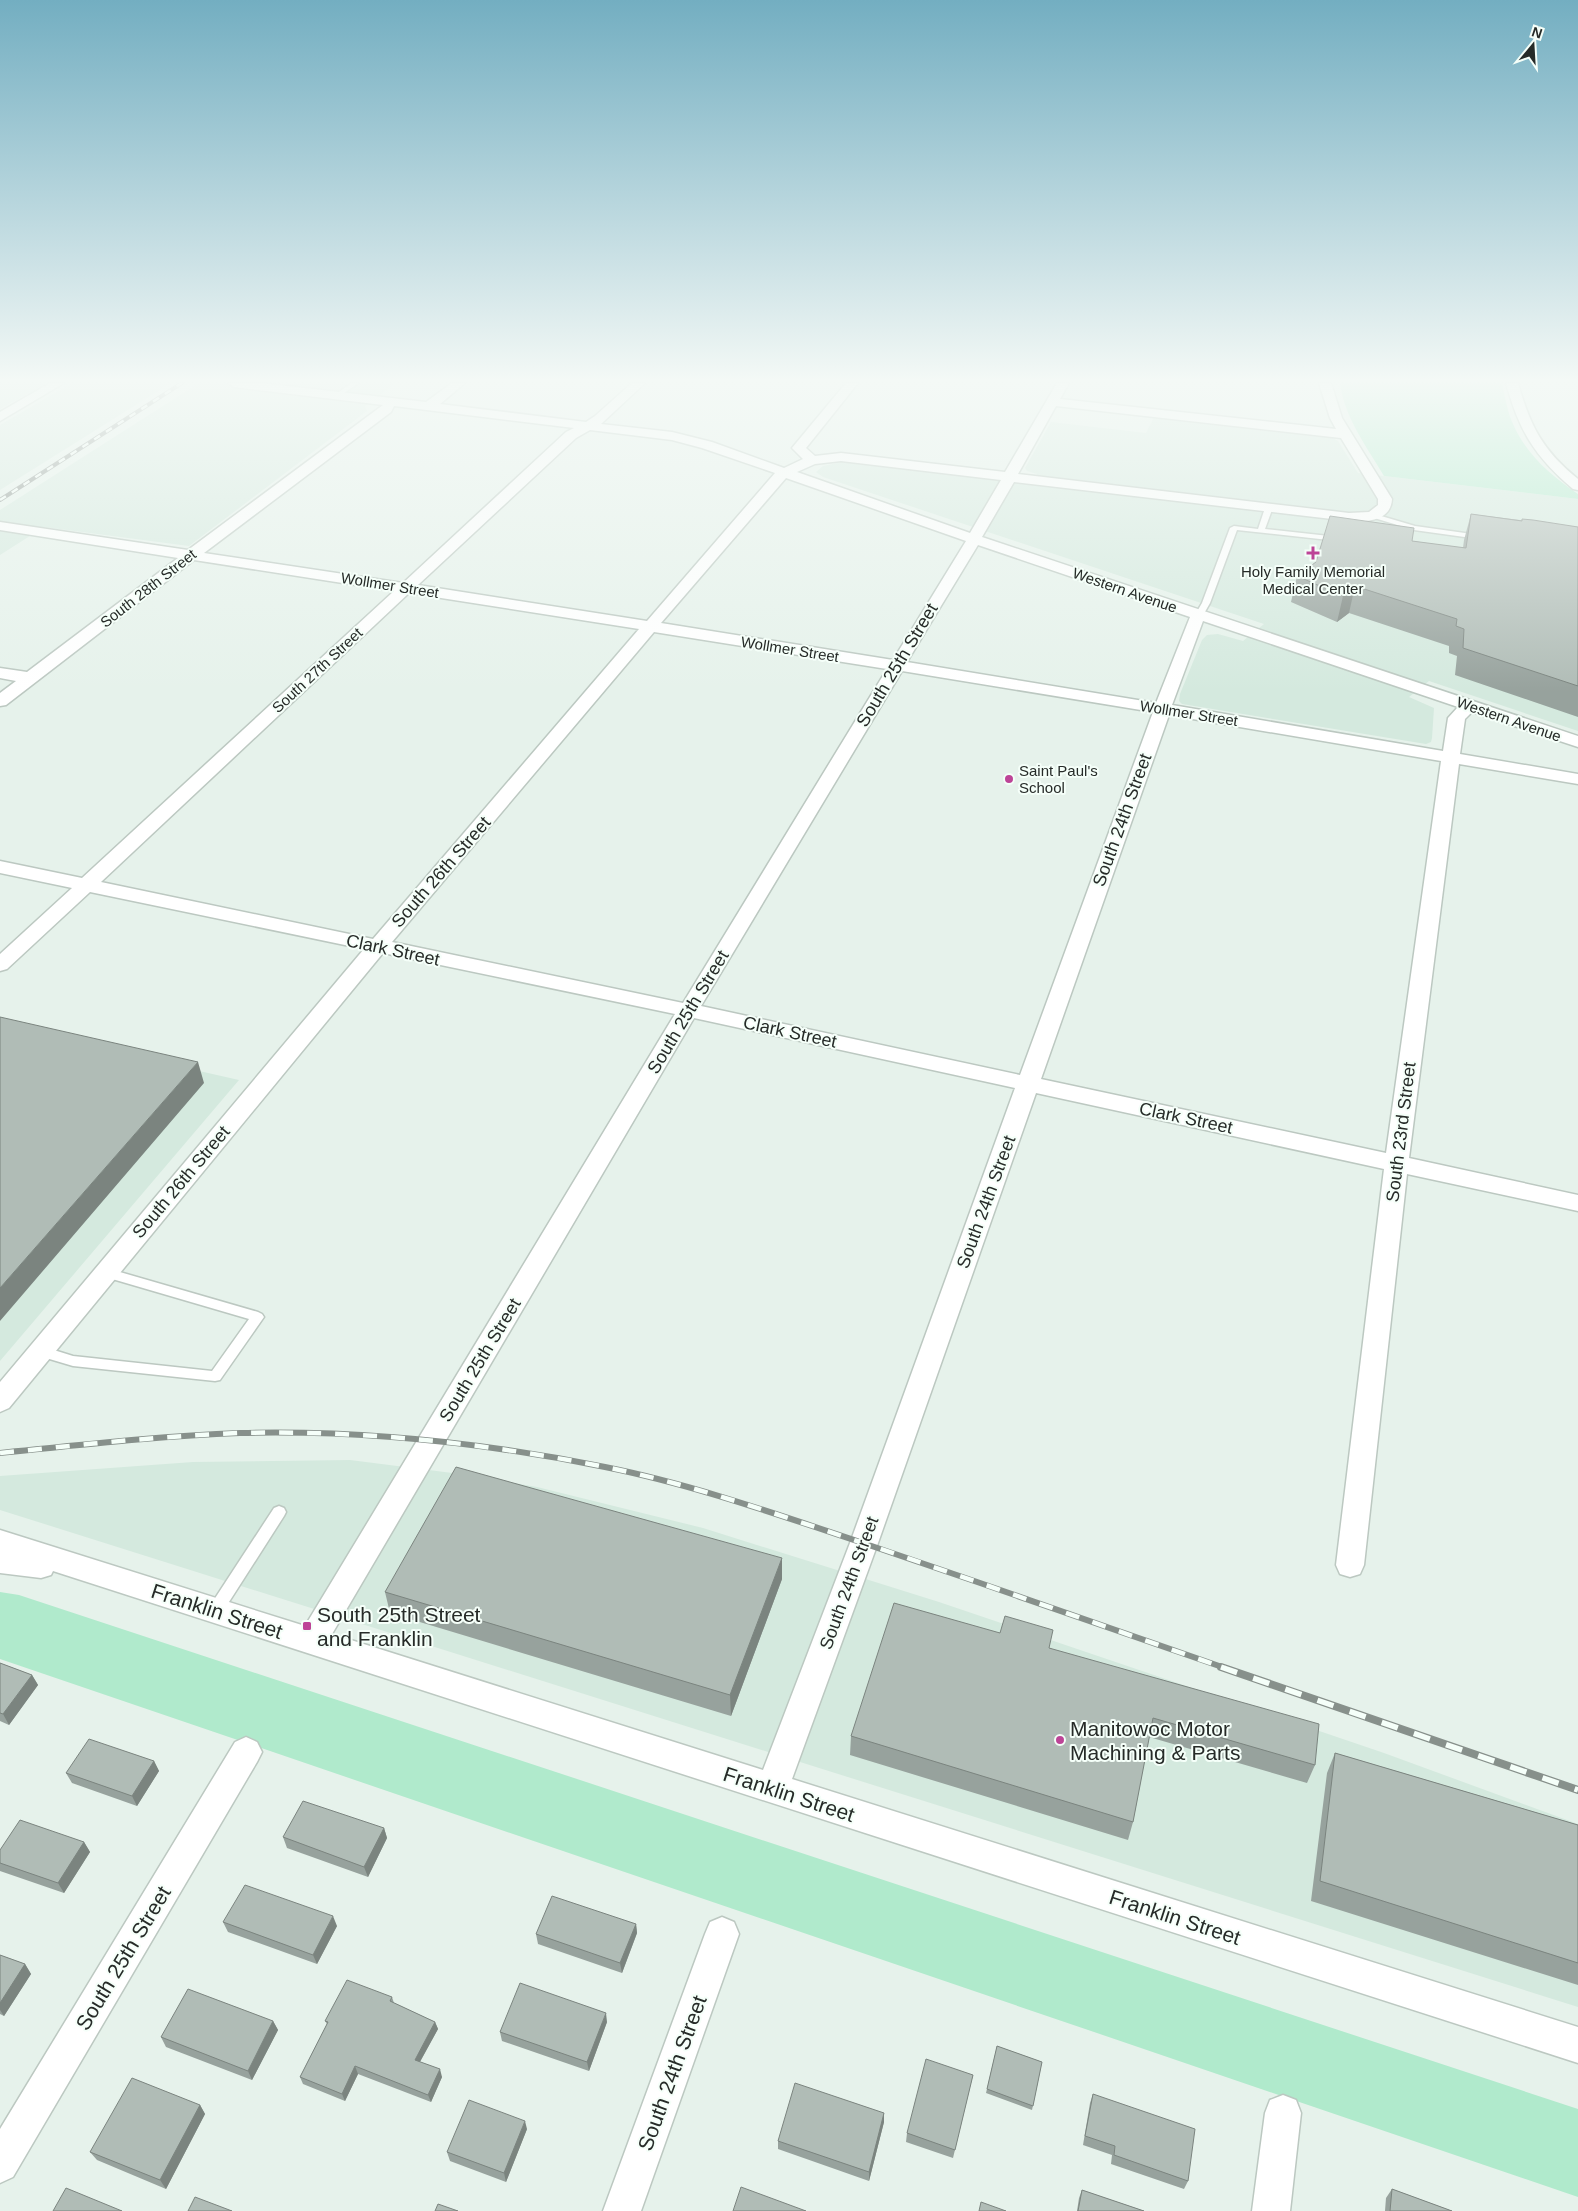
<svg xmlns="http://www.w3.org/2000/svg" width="1578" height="2211" font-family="Helvetica,sans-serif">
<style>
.built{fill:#d4e9de}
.green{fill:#b0eacc}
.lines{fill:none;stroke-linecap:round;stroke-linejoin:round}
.service-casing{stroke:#bcc8c1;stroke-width:3}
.minor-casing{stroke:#bcc8c1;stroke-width:3}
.service{fill:#fff;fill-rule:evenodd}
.minor{fill:#fff;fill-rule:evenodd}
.rail-far2-casing{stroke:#87908b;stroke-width:4}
.rail-far1-casing{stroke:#87908b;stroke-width:6}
.rail-casing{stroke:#87908b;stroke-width:8}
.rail-far2{stroke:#f5fff9;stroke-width:2.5;stroke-dasharray:7;stroke-linecap:butt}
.rail-far1{stroke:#f5fff9;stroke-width:4.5;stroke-dasharray:14;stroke-linecap:butt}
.rail{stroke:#f5fff9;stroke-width:5.5;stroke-dasharray:17;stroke-linecap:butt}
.wall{fill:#97a29d}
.shaded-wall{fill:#7b847f}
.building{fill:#b0bcb6;stroke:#7b847f}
.poi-dot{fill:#bd4497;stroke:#f5fff9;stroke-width:2}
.labels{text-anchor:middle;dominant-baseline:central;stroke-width:4;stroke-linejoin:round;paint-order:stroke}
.far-poi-label{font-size:15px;fill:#262b28;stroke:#f5fff9}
.far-street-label{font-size:15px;fill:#262b28;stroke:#f5fff9}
.street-label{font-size:18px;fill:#262b28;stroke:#f5fff9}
.near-street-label{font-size:21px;fill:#262b28;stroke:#f5fff9}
.near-poi-label{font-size:21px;fill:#262b28;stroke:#f5fff9;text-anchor:start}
</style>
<rect width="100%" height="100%" fill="#e6f2eb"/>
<path class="built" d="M 0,383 L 47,383 L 0,409 Z
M 72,383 L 171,383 L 0,490 L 0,425 Z
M 199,383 L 396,383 L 365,406 L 367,411 L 189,546 L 44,527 L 0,555 L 0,510 Z
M 1154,417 L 1331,437 L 1338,441 L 1358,473 L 1578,499 L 1578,731 L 1429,681 L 1409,697 L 1434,708 L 1432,738 L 1431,742 L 1426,744 L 1182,704 L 1179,701 L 1180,694 L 1202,640 L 1207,635 L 1218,634 L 1243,641 L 1264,624 L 823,477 L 816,472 L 823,466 L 842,462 L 1032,484 L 1037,474 L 1027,471 L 1025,468 L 1051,422 L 1146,433 Z
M 0,1026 L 239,1080 L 0,1361 Z
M 350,1460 L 468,1475 L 537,1487 L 703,1528 L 939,1602 L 1384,1753 L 1578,1824 L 1578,2007 L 0,1510 L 0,1476 L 193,1462 Z"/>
<path class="green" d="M 1340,383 L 1502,383 C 1505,396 1507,411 1513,424 C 1526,454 1551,476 1578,494 L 1578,499 L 1384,476 C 1367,447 1344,417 1340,383 Z
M 0,1592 L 19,1595 L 1578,2109 L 1578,2197 L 0,1659 Z"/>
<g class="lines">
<defs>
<path id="service" d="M 352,383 L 358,383 L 340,396 L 336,396 L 336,394 Z
M 1266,505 L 1273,507 L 1265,529 L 1338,537 L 1342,539 L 1338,541 L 1237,530 L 1210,603 L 1202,617 L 1196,617 L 1195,615 L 1202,603 L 1230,528 L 1234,526 L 1258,529 Z
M 1371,513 L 1415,526 L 1479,535 L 1483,537 L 1479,539 L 1414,530 L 1371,517 Z
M 106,1268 L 258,1312 L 262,1314 L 264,1317 L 220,1380 L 215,1381 L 73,1366 L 36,1355 L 35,1351 L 36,1347 L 41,1346 L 73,1356 L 212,1371 L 249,1319 L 102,1276 L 100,1273 L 102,1270 Z
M 279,1506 L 284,1508 L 286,1512 L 284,1516 L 220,1616 L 215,1617 L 210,1616 L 208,1611 L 210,1606 L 274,1508 Z"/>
<path id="minor" d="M 50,383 L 64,383 L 0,421 L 0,412 Z
M 228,383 L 261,383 L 426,402 L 452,383 L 465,383 L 440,404 L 586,422 L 595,416 L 632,383 L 645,383 L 601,424 L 672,432 L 712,442 L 784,468 L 803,459 L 792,448 L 846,383 L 858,383 L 806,448 L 815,456 L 841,453 L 1005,472 L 1057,383 L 1069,383 L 1060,399 L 1336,429 L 1330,418 L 1319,383 L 1331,383 L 1342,418 L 1392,499 C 1391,521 1367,522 1349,521 L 1014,482 L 982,537 L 1578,736 L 1578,747 L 1472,712 L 1465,719 L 1460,754 L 1578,774 L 1578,784 L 1459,764 L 1409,1158 L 1578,1195 L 1578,1211 L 1407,1174 L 1364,1565 L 1360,1574 L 1350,1577 L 1340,1574 L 1336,1565 L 1384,1169 L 1036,1093 L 878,1543 L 792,1779 L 1578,2027 L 1578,2063 L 53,1571 L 51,1575 L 41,1578 L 0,1573 L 0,1530 L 305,1626 L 675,1014 L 383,953 L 9,1408 L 0,1412 L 0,1382 L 364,949 L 90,892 L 7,969 L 0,971 L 0,954 L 72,888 L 0,873 L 0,861 L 82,878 L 394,591 L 194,560 L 6,705 L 0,706 L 0,693 L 16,681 L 0,678 L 0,668 L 27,672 L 178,558 L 0,530 L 0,522 L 188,550 L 383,405 L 234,387 ZM 394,406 L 574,428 L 566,432 L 403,583 L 204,553 L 391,412 ZM 1056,406 L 1341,438 L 1378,499 L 1378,505 L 1369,512 L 1349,513 L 1018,474 ZM 590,430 L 672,440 L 702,448 L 775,473 L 647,621 L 418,585 L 576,438 ZM 841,461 L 1001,480 L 970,533 L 797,472 L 815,464 ZM 786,478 L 966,541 L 893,660 L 661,623 ZM 978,545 L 1190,617 L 1156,703 L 907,662 ZM 409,593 L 639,629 L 373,939 L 101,882 ZM 1203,621 L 1458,707 L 1448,718 L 1443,751 L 1172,705 ZM 654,632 L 887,669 L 683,1003 L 392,942 ZM 902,671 L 1153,712 L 1020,1075 L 701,1006 ZM 1169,715 L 1441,761 L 1386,1153 L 1041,1079 ZM 694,1018 L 1015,1088 L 850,1543 L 763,1770 L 332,1634 Z
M 1506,383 L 1518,383 C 1530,426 1543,451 1578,479 L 1578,490 L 1573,489 C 1535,457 1519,431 1506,383 Z
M 246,1737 L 257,1742 L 262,1752 L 257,1762 L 13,2177 L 0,2183 L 0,2129 L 235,1742 Z
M 722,1917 L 734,1922 L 739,1934 L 641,2211 L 603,2211 L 705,1934 L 710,1922 Z
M 1283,2095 L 1296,2100 L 1301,2113 L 1290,2211 L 1252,2211 L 1265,2113 L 1270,2100 Z"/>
</defs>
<use href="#service" class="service-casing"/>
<use href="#minor" class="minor-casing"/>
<use href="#service" class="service"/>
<use href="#minor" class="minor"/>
<defs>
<path id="rail-far2" d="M 0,500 L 182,383"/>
<path id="rail-far1" d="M 0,1453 C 80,1445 159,1436 240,1433 C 361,1430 486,1443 605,1467 C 691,1484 776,1514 860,1542 C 982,1583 1103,1626 1225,1668"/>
<path id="rail" d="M 1221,1667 L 1578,1790"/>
</defs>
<use href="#rail-far2" class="rail-far2-casing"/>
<use href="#rail-far1" class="rail-far1-casing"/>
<use href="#rail" class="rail-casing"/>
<use href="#rail-far2" class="rail-far2"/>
<use href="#rail-far1" class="rail-far1"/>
<use href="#rail" class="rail"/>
</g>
<path class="wall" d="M 1471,514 L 1578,527 L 1578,717 L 1455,675 L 1457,656 L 1449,653 L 1449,646 L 1349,613 L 1337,622 L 1291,602 L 1297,576 L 1412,541 L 1463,548 L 1464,540 Z
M 782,1558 L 782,1579 L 731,1716 L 390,1613 L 385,1592 Z
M 1050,1648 L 1315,1765 L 1307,1783 L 1149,1737 L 1133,1822 L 1128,1840 L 850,1755 L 851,1736 Z
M 0,1663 L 32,1675 L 38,1685 L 9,1725 L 0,1721 Z
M 1335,1753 L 1578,1825 L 1578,1985 L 1311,1901 L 1327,1773 Z
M 154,1761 L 159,1771 L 137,1806 L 72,1783 L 66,1773 Z
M 384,1828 L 387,1838 L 368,1877 L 287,1848 L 283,1837 Z
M 84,1842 L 90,1852 L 64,1893 L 0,1871 L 0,1850 Z
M 223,1922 L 337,1926 L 317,1964 L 228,1932 Z
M 636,1924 L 637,1933 L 622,1973 L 538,1944 L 536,1934 Z
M 0,1955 L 25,1964 L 31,1974 L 4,2016 L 0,2014 Z
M 392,1997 L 394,2003 L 435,2022 L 438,2029 L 420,2062 L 442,2077 L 431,2102 L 358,2074 L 345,2101 L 303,2084 L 300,2077 L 327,2024 L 325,2021 Z
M 273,2021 L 278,2030 L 252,2080 L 166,2047 L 161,2037 Z
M 607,2022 L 589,2071 L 502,2041 L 500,2032 Z
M 997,2046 L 1042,2062 L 1032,2110 L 986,2093 Z
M 973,2075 L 953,2158 L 906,2142 L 907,2133 Z
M 1093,2094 L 1188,2181 L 1184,2189 L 1111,2164 L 1112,2155 L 1083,2145 L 1090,2103 Z
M 200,2105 L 205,2114 L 166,2189 L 97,2160 L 90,2152 Z
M 884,2113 L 884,2122 L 869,2181 L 778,2149 L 778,2141 Z
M 527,2129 L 506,2182 L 450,2161 L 447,2152 Z
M 1392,2189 L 1452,2211 L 1385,2211 L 1386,2198 Z
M 1082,2190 L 1144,2211 L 1077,2211 L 1079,2198 Z"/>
<path class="shaded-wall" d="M 1355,586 L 1349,613 L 1337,622 L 1343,596 Z
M 198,1062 L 204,1083 L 0,1321 L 0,1288 Z
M 782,1558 L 782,1579 L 731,1716 L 730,1695 Z
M 32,1675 L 38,1685 L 9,1725 L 3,1714 Z
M 154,1761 L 159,1771 L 137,1806 L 132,1796 Z
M 384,1828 L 387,1838 L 368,1877 L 364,1867 Z
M 84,1842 L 90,1852 L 64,1893 L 58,1883 Z
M 333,1916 L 337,1926 L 317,1964 L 313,1955 Z
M 636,1924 L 637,1933 L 622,1973 L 620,1963 Z
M 25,1964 L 31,1974 L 4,2016 L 0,2010 L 0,2003 Z
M 606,2013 L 607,2022 L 589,2071 L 587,2062 Z
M 273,2021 L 278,2030 L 252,2080 L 248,2071 Z
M 435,2022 L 438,2029 L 417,2067 L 415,2060 Z
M 355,2066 L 358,2074 L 345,2101 L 342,2094 Z
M 440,2069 L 442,2077 L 431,2102 L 428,2095 Z
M 200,2105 L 205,2114 L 166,2189 L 160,2180 Z
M 884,2113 L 884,2122 L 869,2181 L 869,2172 Z
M 525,2121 L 527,2129 L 506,2182 L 504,2173 Z"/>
<path class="building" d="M 1471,514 L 1522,521 L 1522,519 L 1533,520 L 1578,527 L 1578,686 L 1463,648 L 1464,629 L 1456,626 L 1457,619 L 1355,586 L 1343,596 L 1297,576 L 1316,562 L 1330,516 L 1414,528 L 1412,541 L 1466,548 Z
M 0,1017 L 198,1062 L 0,1288 Z
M 456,1467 L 782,1558 L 730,1695 L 385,1592 Z
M 894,1603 L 1000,1633 L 1005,1616 L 1053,1630 L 1049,1648 L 1319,1724 L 1315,1765 L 1153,1718 L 1133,1822 L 851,1736 Z
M 0,1663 L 32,1675 L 3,1714 L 0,1713 Z
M 89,1739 L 154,1761 L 132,1796 L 66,1773 Z
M 1335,1753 L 1578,1825 L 1578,1963 L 1320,1881 Z
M 303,1801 L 384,1828 L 364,1867 L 283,1837 Z
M 20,1820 L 84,1842 L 58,1883 L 0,1863 L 0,1850 Z
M 245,1885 L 333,1916 L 313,1955 L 223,1922 Z
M 552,1896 L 636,1924 L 620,1963 L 536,1934 Z
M 0,1955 L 25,1964 L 0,2003 Z
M 347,1980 L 392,1997 L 390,2001 L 435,2022 L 415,2060 L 440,2069 L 428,2095 L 355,2066 L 342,2094 L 300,2077 L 328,2022 L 325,2021 Z
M 520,1983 L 606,2013 L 587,2062 L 500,2032 Z
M 188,1989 L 273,2021 L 248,2071 L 161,2037 Z
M 997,2046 L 1042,2062 L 1033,2106 L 987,2089 Z
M 926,2059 L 973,2075 L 955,2150 L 907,2133 Z
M 132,2078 L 200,2105 L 160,2180 L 90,2152 Z
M 795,2083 L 884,2113 L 869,2172 L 778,2141 Z
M 1093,2094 L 1195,2129 L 1188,2181 L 1114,2155 L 1115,2146 L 1085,2136 Z
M 469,2100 L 525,2121 L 504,2173 L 447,2152 Z
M 741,2187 L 806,2211 L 733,2211 Z
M 66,2188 L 122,2211 L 53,2211 Z
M 1392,2189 L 1452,2211 L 1390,2211 Z
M 1082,2190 L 1144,2211 L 1078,2211 Z
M 195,2197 L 232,2211 L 188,2211 Z
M 981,2202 L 1006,2211 L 979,2211 Z
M 438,2204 L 458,2211 L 435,2211 Z"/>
<linearGradient id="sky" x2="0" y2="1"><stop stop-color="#73aec1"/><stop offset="0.55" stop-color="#f4f9f6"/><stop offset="1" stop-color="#f4f9f6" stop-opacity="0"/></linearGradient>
<rect width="1578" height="692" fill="url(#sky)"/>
<g class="poi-dot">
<path d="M1310.5 545.5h5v5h5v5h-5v5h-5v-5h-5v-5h5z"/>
<circle cx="1009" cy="779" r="5"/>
<rect x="302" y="1621" width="10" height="10" rx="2.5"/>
<circle cx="1060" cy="1740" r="5"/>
</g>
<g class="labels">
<g class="far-poi-label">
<text x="1313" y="571">Holy Family Memorial<tspan x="1313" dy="17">Medical Center</tspan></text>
<text x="1019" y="770" text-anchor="start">Saint Paul's<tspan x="1019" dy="17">School</tspan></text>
</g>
<g class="far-street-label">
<text transform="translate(390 585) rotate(9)">Wollmer Street</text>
<text transform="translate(148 588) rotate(-38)">South 28th Street</text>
<text transform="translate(1125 590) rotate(19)">Western Avenue</text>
<text transform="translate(790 649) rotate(9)">Wollmer Street</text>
<text transform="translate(317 670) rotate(-43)">South 27th Street</text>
<text transform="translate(1189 713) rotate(9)">Wollmer Street</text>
<text transform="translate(1509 719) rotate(19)">Western Avenue</text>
</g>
<g class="street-label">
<text transform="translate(897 665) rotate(-59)">South 25th Street</text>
<text transform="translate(1122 820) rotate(-70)">South 24th Street</text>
<text transform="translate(441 872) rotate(-49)">South 26th Street</text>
<text transform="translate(393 950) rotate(12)">Clark Street</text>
<text transform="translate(688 1012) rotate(-59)">South 25th Street</text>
<text transform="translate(790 1032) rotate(12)">Clark Street</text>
<text transform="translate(1186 1118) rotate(12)">Clark Street</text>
<text transform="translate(1401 1132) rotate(-83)">South 23rd Street</text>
<text transform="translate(181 1182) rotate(-50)">South 26th Street</text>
<text transform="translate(986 1202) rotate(-70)">South 24th Street</text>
<text transform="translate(480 1360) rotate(-59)">South 25th Street</text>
<text transform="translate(849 1583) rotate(-70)">South 24th Street</text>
</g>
<g class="near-street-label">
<text transform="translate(217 1611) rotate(18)">Franklin Street</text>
<text transform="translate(789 1794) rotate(18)">Franklin Street</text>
<text transform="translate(1175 1917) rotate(18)">Franklin Street</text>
<text transform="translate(123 1958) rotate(-59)">South 25th Street</text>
<text transform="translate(672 2073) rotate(-70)">South 24th Street</text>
</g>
<g class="near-poi-label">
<text x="317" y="1614">South 25th Street<tspan x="317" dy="24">and Franklin</tspan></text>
<text x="1070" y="1728">Manitowoc Motor<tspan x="1070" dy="24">Machining &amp; Parts</tspan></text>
</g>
</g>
<g transform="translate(1533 45) rotate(18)" stroke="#f5fff9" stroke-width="4" paint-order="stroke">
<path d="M0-4L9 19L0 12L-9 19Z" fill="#262b28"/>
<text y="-8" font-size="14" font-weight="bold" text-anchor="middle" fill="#262b28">N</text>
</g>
</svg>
